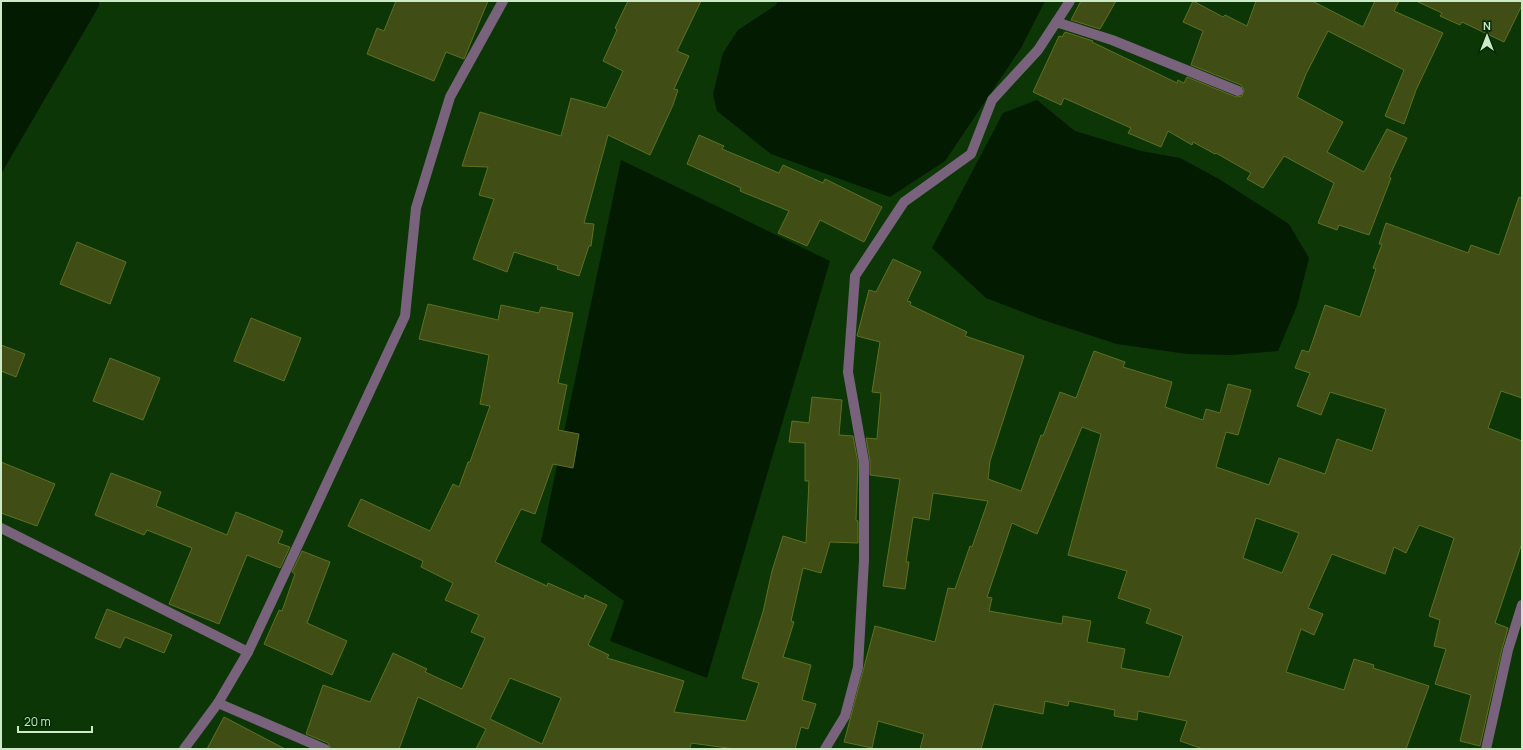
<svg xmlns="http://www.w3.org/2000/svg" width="1523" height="750" font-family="Manrope,sans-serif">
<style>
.water{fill:#031b01}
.building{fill:#404d15;stroke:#5f7120;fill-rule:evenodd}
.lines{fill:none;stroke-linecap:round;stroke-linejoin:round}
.minor{stroke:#78627c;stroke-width:10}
.tertiary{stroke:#78627c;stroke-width:10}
</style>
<rect width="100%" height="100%" fill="#0d3607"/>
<path class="water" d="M 1,1 L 99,1 L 99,6 L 1,174 Z
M 778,1 L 1045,1 L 1021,48 L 945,161 L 890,197 L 771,154 L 717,111 L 713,94 L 723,53 L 738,30 L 776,5 Z
M 1037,100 L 1075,131 L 1141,151 L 1180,158 L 1219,179 L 1289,224 L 1309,258 L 1297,306 L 1278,351 L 1231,355 L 1187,354 L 1117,344 L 1043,320 L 986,298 L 932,248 L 1003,113 Z
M 621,160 L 830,261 L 707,678 L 610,641 L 624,601 L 541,542 Z"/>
<path class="building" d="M 396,1 L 488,1 L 464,59 L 446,52 L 434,81 L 367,54 L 377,28 L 384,31 Z
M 628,1 L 701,1 L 677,51 L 689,56 L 674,89 L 678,90 L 673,105 L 650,155 L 608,135 L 584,223 L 594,224 L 591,246 L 589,246 L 579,276 L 557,269 L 558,266 L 514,252 L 507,272 L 473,259 L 494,199 L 479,195 L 488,167 L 462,166 L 480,112 L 561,136 L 571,98 L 606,108 L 623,71 L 603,61 L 617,30 L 615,28 Z
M 1081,1 L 1116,1 L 1100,29 L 1071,20 Z
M 1193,1 L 1223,17 L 1225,15 L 1247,26 L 1256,1 L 1312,1 L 1363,27 L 1375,1 L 1399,1 L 1394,11 L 1443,33 L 1416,90 L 1404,124 L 1385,116 L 1404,70 L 1328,31 L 1306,74 L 1297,97 L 1343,122 L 1327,152 L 1364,172 L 1387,129 L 1407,138 L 1389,177 L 1391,178 L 1369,235 L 1339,225 L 1337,230 L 1318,223 L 1334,183 L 1284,156 L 1263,188 L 1247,179 L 1251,173 L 1216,153 L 1215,154 L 1193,142 L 1192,145 L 1168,131 L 1161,147 L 1128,133 L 1131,128 L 1064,98 L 1061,105 L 1033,92 L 1059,36 L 1062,37 L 1065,32 L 1093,41 L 1092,42 L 1177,83 L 1178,80 L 1184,83 L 1187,77 L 1236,97 L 1242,96 L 1244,90 L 1241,85 L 1191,65 L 1203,31 L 1183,22 Z
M 1416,1 L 1522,1 L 1522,5 L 1504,42 L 1462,22 L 1460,25 L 1440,16 L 1442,13 Z
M 699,135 L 724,146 L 722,149 L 779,173 L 783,165 L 823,183 L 825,179 L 882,207 L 864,242 L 820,220 L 807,246 L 778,233 L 789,211 L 740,191 L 741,188 L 687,164 Z
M 1519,197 L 1522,198 L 1522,398 L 1501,391 L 1488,428 L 1522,441 L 1522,543 L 1495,623 L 1508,628 L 1502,649 L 1480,746 L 1460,741 L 1471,695 L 1435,684 L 1446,649 L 1434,646 L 1440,620 L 1429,616 L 1454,538 L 1419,525 L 1406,553 L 1394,547 L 1385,574 L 1332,554 L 1308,608 L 1323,614 L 1314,635 L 1301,629 L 1286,672 L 1344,690 L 1354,659 L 1374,665 L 1373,668 L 1429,686 L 1406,749 L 1203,749 L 1180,741 L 1187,721 L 1138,711 L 1137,720 L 1114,716 L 1115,710 L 1069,701 L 1068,706 L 1045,701 L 1043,714 L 994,704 L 981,749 L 920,749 L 924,734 L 878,721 L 872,748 L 844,742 L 875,626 L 935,642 L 948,588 L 955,589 L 970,546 L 972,547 L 988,501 L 933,493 L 929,520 L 913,517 L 906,562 L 909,562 L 905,589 L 883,586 L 900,479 L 870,475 L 870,461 L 866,438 L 877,439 L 881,393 L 872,392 L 880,342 L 857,336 L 869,290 L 876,292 L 893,259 L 921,272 L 907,301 L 911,302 L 910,305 L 967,332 L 965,336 L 1024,356 L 990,461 L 988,479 L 1021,491 L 1041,435 L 1043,436 L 1060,392 L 1076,398 L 1094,351 L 1125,362 L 1123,367 L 1172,382 L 1165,407 L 1203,420 L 1206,409 L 1220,413 L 1228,384 L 1251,390 L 1238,435 L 1226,432 L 1216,467 L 1269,485 L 1279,458 L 1325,474 L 1337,439 L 1372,451 L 1386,409 L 1330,392 L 1321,415 L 1297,406 L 1310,373 L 1295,368 L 1302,350 L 1309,352 L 1325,305 L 1360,317 L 1376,269 L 1373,268 L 1382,244 L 1379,244 L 1386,223 L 1468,253 L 1471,245 L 1499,255 ZM 1082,427 L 1101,434 L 1068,555 L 1127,571 L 1118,598 L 1151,609 L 1146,623 L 1183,636 L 1169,677 L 1121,668 L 1125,649 L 1087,642 L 1091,621 L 1063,616 L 1062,624 L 989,611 L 992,598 L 987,597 L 1012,523 L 1037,534 ZM 1256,518 L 1299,533 L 1282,573 L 1243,558 Z
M 77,242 L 126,262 L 110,304 L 60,284 Z
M 428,304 L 498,320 L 501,305 L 539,313 L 541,307 L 573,313 L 558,383 L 567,385 L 558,430 L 579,434 L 573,468 L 553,464 L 535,514 L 521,509 L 495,562 L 547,586 L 548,583 L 584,599 L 585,595 L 607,605 L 588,645 L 609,655 L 607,658 L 684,681 L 674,712 L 746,721 L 759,683 L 742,678 L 763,612 L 772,571 L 783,536 L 806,543 L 809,481 L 805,481 L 805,443 L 789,442 L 792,421 L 809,423 L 812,397 L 842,400 L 839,435 L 853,436 L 858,463 L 856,520 L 858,521 L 858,543 L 830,542 L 821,573 L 803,568 L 791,621 L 794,622 L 783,657 L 811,665 L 802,700 L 816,704 L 808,729 L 801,727 L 795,749 L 735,749 L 691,743 L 690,749 L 476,749 L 486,729 L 418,697 L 399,749 L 331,749 L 328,743 L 306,734 L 323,685 L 370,702 L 393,653 L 427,669 L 425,672 L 462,689 L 485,638 L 471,632 L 479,615 L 445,600 L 453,583 L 421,567 L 423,561 L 348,526 L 361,499 L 430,531 L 453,484 L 459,487 L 468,462 L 470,462 L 490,406 L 480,404 L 489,355 L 419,339 ZM 510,678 L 561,698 L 542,744 L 490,719 Z
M 251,318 L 301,338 L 284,381 L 234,361 Z
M 1,345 L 25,354 L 16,377 L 1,371 Z
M 110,358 L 160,378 L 143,420 L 93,401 Z
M 1,462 L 55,484 L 37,526 L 1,513 Z
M 111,473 L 161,492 L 156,506 L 227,535 L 236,512 L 283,531 L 278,543 L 290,547 L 280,568 L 247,555 L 219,624 L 169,604 L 192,548 L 147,530 L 144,535 L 95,515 Z
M 302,551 L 330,562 L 307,623 L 347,641 L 332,675 L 264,644 L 279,610 L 282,611 L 295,574 L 292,572 Z
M 107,609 L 172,635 L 164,653 L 125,637 L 120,648 L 95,638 Z
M 224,717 L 285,749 L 207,749 Z"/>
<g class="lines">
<path class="minor" d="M 1056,22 L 1112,40 L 1238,91
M 1,528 L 248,652
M 218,703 L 325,749
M 825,749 L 845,716 L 858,667 L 864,560 L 864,462 L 848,372 L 855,276 L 904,202 L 971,154 L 992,100 L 1038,50 L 1070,1
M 1486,749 L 1508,650 L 1522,605"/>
<path class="tertiary" d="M 184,749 L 218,703 L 248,652 L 405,316 L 416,208 L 450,97 L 503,1"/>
</g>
<rect width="1523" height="750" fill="none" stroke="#cce9c8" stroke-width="4"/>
<g transform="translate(1487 36)" stroke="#022b00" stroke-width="3" paint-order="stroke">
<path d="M0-3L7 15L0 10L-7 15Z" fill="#cce9c8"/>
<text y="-6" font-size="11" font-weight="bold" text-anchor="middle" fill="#cce9c8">N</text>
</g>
<path d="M18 726v6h74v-6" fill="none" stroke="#cce9c8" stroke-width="2"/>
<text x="24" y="726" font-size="12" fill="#cce9c8" stroke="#022b00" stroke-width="3" paint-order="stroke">20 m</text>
</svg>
